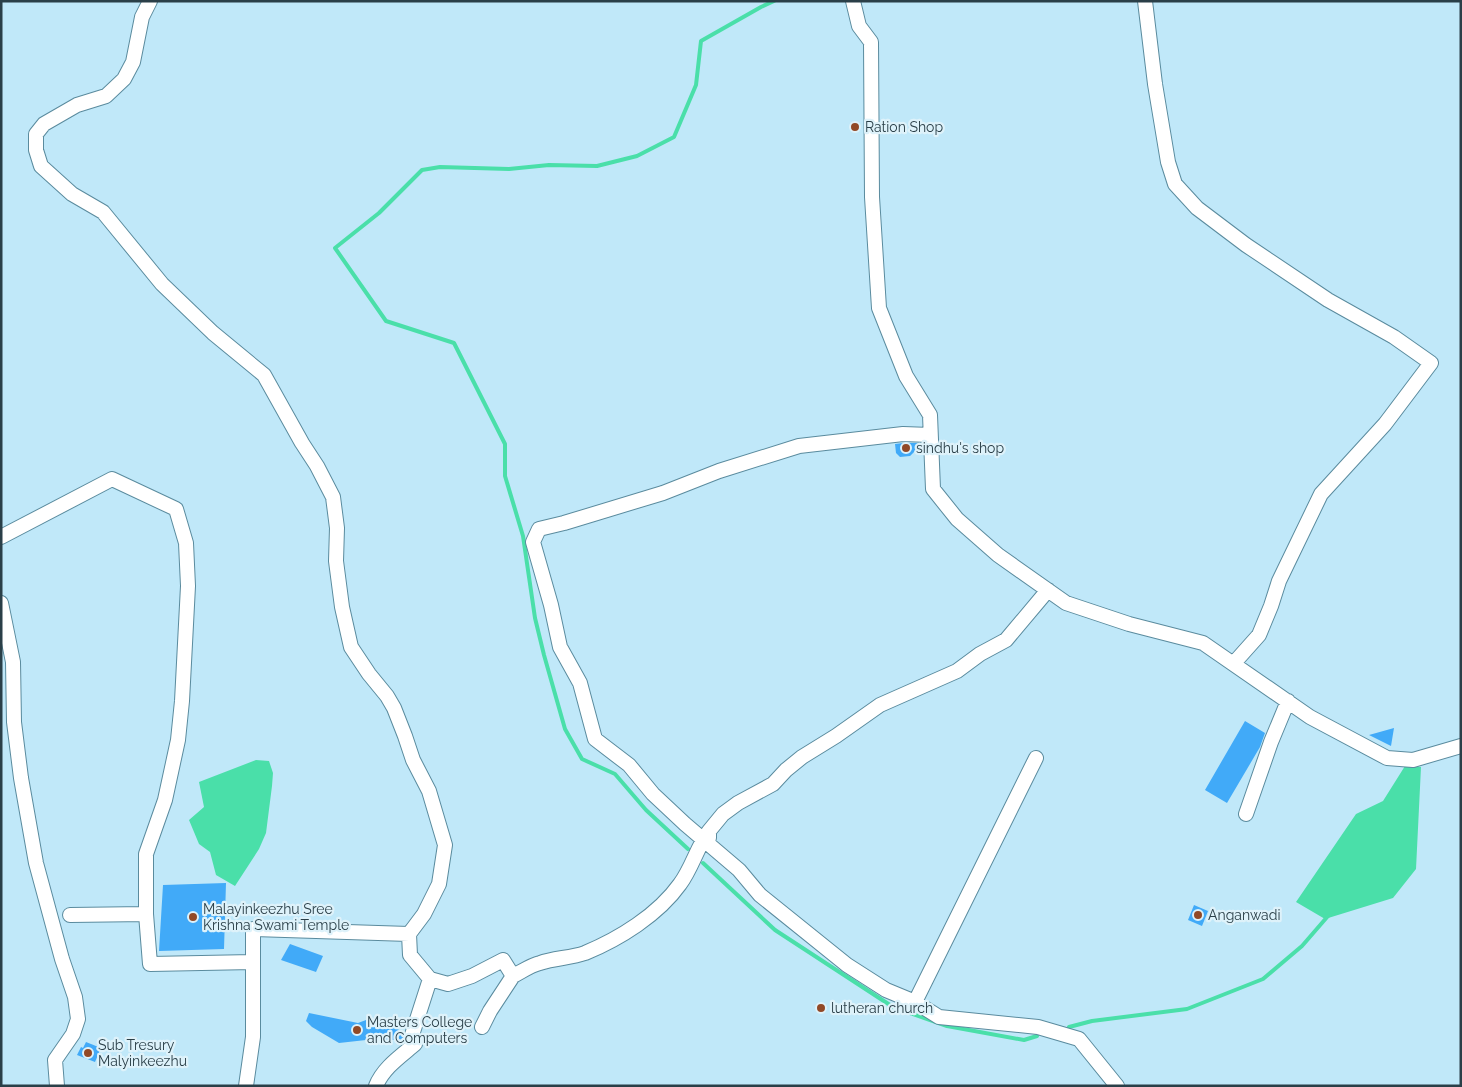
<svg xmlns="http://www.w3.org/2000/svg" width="1462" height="1087" font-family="Raleway,sans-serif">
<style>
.water{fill:#4adfa9}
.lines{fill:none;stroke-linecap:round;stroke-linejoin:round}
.stream{stroke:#4adfa9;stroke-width:4}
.building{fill:#41aaf8}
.minor-casing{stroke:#5a8b9e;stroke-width:16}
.minor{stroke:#fff;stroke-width:14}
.poi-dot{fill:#914927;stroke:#def2fa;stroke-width:2}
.labels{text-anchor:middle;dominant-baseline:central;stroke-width:4.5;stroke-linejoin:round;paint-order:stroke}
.poi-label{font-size:14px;fill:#2a3f48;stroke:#def2fa;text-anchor:start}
</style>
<rect width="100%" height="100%" fill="#c0e8f9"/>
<path class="water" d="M 256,760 L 269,761 L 273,773 L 272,786 L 266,833 L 259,849 L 235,886 L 216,875 L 210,852 L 199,844 L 189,820 L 204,807 L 199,782 Z
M 1405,766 L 1421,767 L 1416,869 L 1393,898 L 1325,919 L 1296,902 L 1356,814 L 1383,801 Z"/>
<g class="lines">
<path class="stream" d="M 688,849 L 646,810 L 615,774 L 582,759 L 565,729 L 544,655 L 535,618 L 523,536 L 505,476 L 505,444 L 454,343 L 386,321 L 335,248 L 379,213 L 422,170 L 440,167 L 509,169 L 549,165 L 597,166 L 637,156 L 674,137 L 696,85 L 701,41 L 761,7 L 774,1
M 703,863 L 775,930 L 893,1007 L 947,1026 L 1024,1040 L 1037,1036
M 1069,1027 L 1092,1021 L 1187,1009 L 1263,979 L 1302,946 L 1328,916"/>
</g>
<path class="building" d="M 903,443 L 918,443 L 917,449 L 910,456 L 900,457 L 896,453 L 895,444 Z
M 1245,721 L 1265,733 L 1260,747 L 1227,803 L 1205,790 Z
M 1394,728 L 1391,746 L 1369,735 Z
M 226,883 L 224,949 L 159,951 L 163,885 Z
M 1194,905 L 1208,911 L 1202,926 L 1188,920 Z
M 290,944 L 323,956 L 316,972 L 281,960 Z
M 309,1013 L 358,1023 L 366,1020 L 387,1025 L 404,1032 L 404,1039 L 394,1040 L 375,1039 L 339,1043 L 312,1027 L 306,1021 Z
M 86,1042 L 101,1048 L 95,1062 L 77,1055 L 81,1047 L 83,1048 Z"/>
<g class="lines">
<defs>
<path id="minor" d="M 150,1 L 142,17 L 133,62 L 124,79 L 106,96 L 77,105 L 44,124 L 36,134 L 36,150 L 41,166 L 72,194 L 103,212 L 162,284 L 213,333 L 264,375 L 302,443 L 317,466 L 333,497 L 337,528 L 336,561 L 342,607 L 351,647 L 369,674 L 387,696 L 394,708 L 405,736 L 413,760 L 429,791 L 445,845 L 439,884 L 424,914 L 409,934 L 410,955 L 430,979 L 448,984 L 472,976 L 503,960 L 513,976 C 521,972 531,965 540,963 C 554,958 571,958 585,953 C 619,939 658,915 680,884 C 692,868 697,847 709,831
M 853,1 L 859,26 L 871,42 L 872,197 L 879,308 L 906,376 L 930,415 L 933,489 L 957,519 L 998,555 L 1066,603 L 1129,624 L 1203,643 L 1310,717 L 1387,758 L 1413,760 L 1461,746
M 1145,1 L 1155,84 L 1168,162 L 1175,184 L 1197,208 L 1246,245 L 1328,300 L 1394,337 L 1431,363 L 1385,424 L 1321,494 L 1279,581 L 1271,606 L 1259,635 L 1234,663
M 930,435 L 903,434 L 799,446 L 719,471 L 663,493 L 564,523 L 539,529 L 533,542 L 551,605 L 560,647 L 580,683 L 595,739 L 629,765 L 653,794 L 685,824 L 739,870 L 760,895 L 847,965 L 886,990 L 915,1002 L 939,1017 L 1038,1027 L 1079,1039 L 1117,1086
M 1,537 L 112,479 L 176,509 L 186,543 L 188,586 L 182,701 L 178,740 L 165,800 L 146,854 L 146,914
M 1,603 L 13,662 L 14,722 L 21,778 L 36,863 L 62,959 L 75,997 L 78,1019 L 73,1034 L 55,1060 L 57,1086
M 1246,814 L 1271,742 L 1288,701
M 709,838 L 709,831 L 723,814 L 738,803 L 773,784 L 786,770 L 802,757 L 836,736 L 880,705 L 957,671 L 980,654 L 1006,640 L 1048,590
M 70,915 L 146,914 L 150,964 L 253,962
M 915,1002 L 1036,758
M 482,1027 L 490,1011 L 513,976
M 246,1086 L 253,1037 L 253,929 L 409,934
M 376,1086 C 383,1068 401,1056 415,1044 L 412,1035 L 430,979"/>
</defs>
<use href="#minor" class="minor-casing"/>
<use href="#minor" class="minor"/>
</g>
<g class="poi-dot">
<circle cx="855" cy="127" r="5"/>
<circle cx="906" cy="448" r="5"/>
<circle cx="1198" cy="915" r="5"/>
<circle cx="193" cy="917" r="5"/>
<circle cx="821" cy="1008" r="5"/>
<circle cx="357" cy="1030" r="5"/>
<circle cx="88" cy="1053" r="5"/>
</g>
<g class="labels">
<g class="poi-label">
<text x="865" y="127">Ration Shop</text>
<text x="916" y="448">sindhu's shop</text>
<text x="203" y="909">Malayinkeezhu Sree<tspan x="203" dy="16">Krishna Swami Temple</tspan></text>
<text x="1208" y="915">Anganwadi</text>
<text x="831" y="1008">lutheran church</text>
<text x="367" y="1022">Masters College<tspan x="367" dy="16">and Computers</tspan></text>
<text x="98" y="1045">Sub Tresury<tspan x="98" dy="16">Malyinkeezhu</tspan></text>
</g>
</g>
<rect width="1462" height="1087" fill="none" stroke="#2a3f48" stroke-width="5"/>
</svg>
